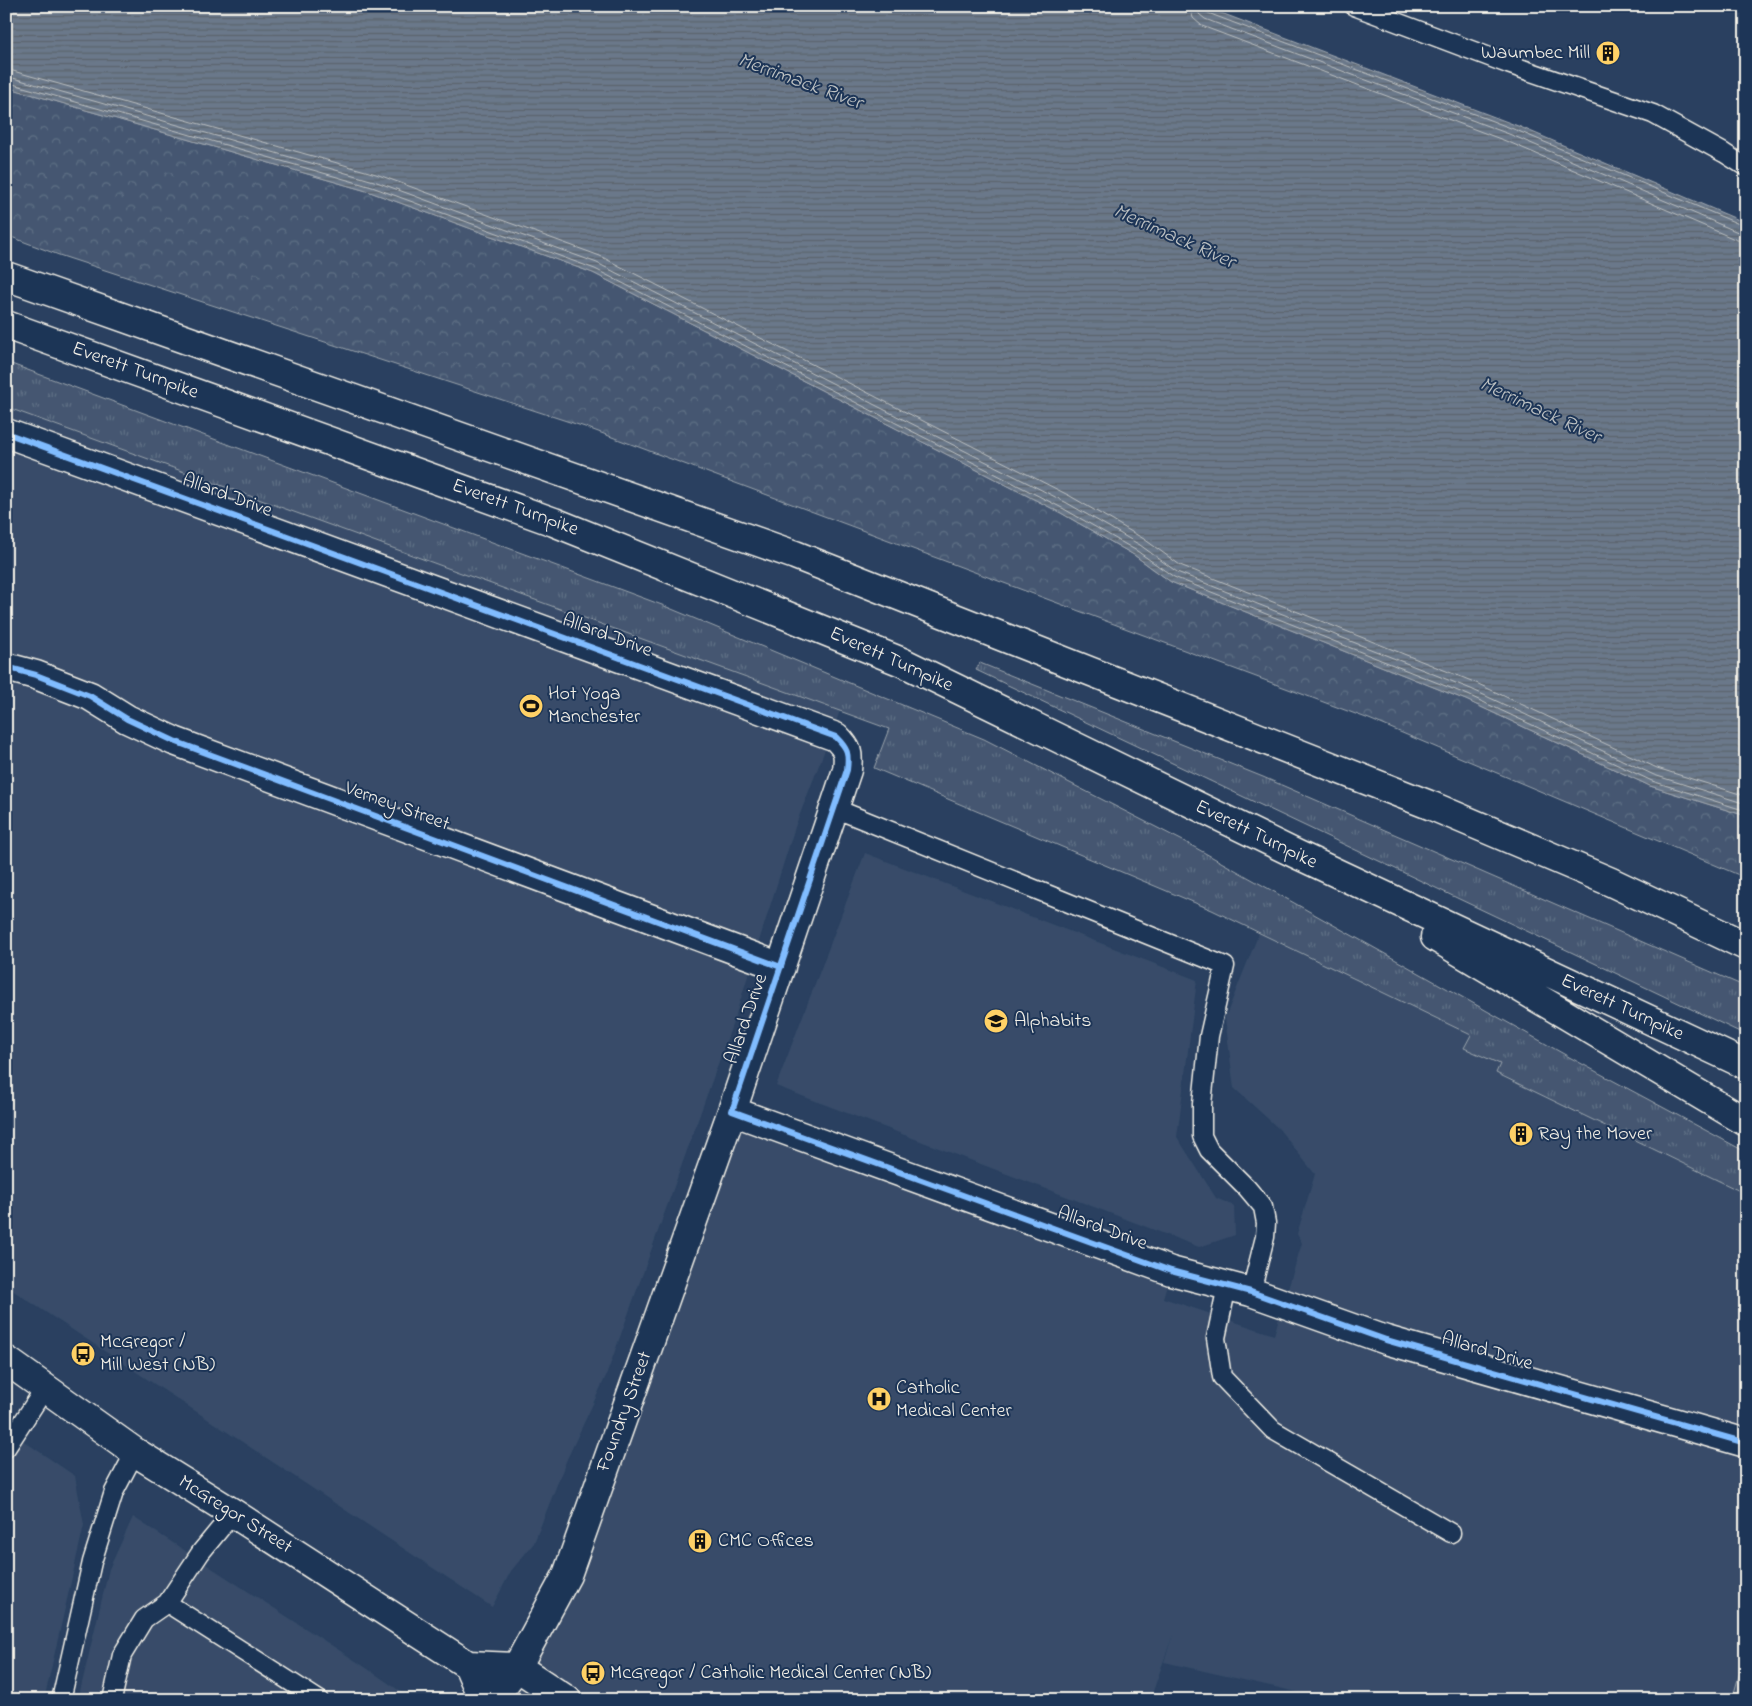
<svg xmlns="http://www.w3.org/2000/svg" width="1752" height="1706" font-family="'Indie Flower',sans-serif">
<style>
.built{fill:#374c69}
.grass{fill:url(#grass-tufts);stroke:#9ca4ac}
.forest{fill:url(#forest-crowns);stroke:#9ca4ac}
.water{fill:url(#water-rules);stroke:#a1a8b0}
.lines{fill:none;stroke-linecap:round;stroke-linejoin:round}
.shore{stroke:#bdc1c2;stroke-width:1}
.service-casing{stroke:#f4f1e8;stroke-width:21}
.minor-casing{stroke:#f4f1e8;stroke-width:31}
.secondary-casing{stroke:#f4f1e8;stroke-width:31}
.motorway-casing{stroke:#f4f1e8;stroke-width:31}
.service{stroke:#1d3557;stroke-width:18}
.minor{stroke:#1d3557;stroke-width:28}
.secondary{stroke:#1d3557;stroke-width:28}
.motorway{stroke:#1d3557;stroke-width:28}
.cycleway-casing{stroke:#1d3557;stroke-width:9}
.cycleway{stroke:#80bcff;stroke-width:6}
.labels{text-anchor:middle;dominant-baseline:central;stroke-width:4;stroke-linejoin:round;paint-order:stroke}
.poi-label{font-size:20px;fill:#f4f1e8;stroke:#1d3557;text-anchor:start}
.street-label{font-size:20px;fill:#f4f1e8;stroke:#1d3557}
.water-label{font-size:21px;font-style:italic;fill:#bdc1c2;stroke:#1d3557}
</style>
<defs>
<pattern id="grass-tufts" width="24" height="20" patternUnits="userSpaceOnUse" patternTransform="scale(1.25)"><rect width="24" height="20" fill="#445771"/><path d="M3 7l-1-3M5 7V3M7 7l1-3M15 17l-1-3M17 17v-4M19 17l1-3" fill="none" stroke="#607085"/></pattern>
<pattern id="forest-crowns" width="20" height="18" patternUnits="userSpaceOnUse" patternTransform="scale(1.25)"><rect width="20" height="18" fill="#445771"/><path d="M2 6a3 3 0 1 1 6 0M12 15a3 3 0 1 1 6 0" fill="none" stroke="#607085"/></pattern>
<pattern id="water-rules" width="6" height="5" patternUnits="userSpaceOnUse" patternTransform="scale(1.25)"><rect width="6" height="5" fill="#6a788a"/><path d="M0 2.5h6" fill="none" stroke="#5b626b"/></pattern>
</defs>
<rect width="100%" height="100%" fill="#2a4060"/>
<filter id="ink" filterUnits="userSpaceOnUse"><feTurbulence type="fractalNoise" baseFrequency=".02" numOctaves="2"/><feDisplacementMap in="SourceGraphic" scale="10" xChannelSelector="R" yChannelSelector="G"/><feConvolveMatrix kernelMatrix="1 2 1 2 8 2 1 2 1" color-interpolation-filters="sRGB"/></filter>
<g filter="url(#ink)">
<path class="built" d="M 6,407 L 840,711 L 795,827 L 736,1014 L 606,1376 L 567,1459 L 534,1543 L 511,1571 L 492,1607 L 6,1286 Z
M 865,853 L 1197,980 L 1177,1137 L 1216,1198 L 1234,1206 L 1235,1235 L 1199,1247 L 776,1086 Z
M 1259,933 L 1472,1035 L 1500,1064 L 1496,1073 L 1746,1194 L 1746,1651 L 1732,1700 L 1332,1700 L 1164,1662 L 1173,1634 L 1150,1700 L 491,1700 L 531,1676 L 732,1111 L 1171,1271 L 1163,1298 L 1274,1335 L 1302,1243 L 1297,1234 L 1315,1174 L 1279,1129 L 1234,1088 L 1225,1018 Z
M 6,1429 L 75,1476 L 84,1525 L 44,1700 L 6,1700 Z
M 133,1517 L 365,1667 L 413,1700 L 78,1700 L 109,1569 Z"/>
<path class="grass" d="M 6,362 L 662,605 L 984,739 L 1187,843 L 1571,1058 L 1746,1152 L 1746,1194 L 1496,1073 L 1500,1064 L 1464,1048 L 1471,1035 L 1212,910 L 874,768 L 889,729 L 6,407 Z
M 980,663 L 1263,777 L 1746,987 L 1746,1035 L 976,670 Z"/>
<path class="forest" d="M 6,87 L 370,192 L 593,273 L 1061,513 L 1134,555 L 1171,582 L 1466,700 L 1650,786 L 1746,816 L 1746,878 L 1369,719 L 585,427 L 59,255 L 6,235 Z
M 1746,1651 L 1746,1700 L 1732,1700 Z"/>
<path class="water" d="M 6,6 L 1203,6 L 1518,126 L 1746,223 L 1746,816 L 1650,786 L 1466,700 L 1171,582 L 1134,555 L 1061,513 L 593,273 L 370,192 L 6,87 Z"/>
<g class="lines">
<path class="shore" d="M 1190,6 L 1193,18 L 1202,26 L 1511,143 L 1737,240 L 1746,241
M 1198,6 L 1199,14 L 1205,19 L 1514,136 L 1740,233 L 1746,234
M 1204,6 L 1204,10 L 1208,13 L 1516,130 L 1746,227
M 6,69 L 376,174 L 600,256 L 1070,496 L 1144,539 L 1180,565 L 1474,682 L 1657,768 L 1746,796
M 6,76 L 374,181 L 597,263 L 1067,503 L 1140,545 L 1177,572 L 1471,689 L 1654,775 L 1746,804
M 6,82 L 372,187 L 595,269 L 1064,509 L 1137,551 L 1174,577 L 1468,695 L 1652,781 L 1746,811"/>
<defs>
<path id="service" d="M 1354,6 L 1508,64 L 1653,114 L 1724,153 L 1746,167
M 834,808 L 1225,966 L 1209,1036 L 1202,1104 L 1202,1136 L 1209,1150 L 1247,1188 L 1263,1207 L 1266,1223 L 1265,1237 L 1251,1292
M 1227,1286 L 1216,1338 L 1222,1377 L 1273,1430 L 1451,1533
M 6,1448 L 45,1388
M 233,1513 L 201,1552 L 167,1603 L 319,1700
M 61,1700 L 92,1562 L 114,1492 L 135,1452
M 112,1700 L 122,1655 L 144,1619 L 167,1603"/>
<path id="minor" d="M 6,433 L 836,737 C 848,749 849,753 847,770 L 732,1111 L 1171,1271 L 1251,1292 L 1386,1340 L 1746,1443
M 6,667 L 36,675 L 90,696 L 127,719 L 174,741 L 781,967
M 492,1700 L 517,1667 L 567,1575 L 732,1111"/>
<path id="secondary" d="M 6,1360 L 135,1452 L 233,1513 L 468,1665 L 517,1667 L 567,1700
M 468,1665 L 483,1700"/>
<path id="motorway" d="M 6,276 L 795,555 L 1432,806 L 1611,882 L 1746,946
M 6,325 L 554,522 L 902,662 L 1296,854 L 1746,1065
M 1435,937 L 1746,1122"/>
</defs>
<use href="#service" class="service-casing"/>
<use href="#minor" class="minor-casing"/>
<use href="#secondary" class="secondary-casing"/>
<use href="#motorway" class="motorway-casing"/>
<use href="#service" class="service"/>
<use href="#minor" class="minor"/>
<use href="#secondary" class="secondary"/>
<use href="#motorway" class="motorway"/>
<defs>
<path id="cycleway" d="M 6,433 L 836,737 C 848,749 849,753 847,770 L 732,1111 L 1171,1271 L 1251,1292 L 1386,1340 L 1746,1443
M 6,667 L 36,675 L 90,696 L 127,719 L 174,741 L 781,967"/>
</defs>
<use href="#cycleway" class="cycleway-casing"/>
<use href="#cycleway" class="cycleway"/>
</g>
</g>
<defs>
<symbol id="building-disc" viewBox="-11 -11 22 22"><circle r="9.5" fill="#ffd166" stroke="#1d3557"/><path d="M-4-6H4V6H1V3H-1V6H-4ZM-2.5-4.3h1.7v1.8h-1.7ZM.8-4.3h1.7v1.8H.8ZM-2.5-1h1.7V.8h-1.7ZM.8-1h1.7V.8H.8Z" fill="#111"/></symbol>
<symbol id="stadium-disc" viewBox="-11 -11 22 22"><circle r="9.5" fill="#ffd166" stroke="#1d3557"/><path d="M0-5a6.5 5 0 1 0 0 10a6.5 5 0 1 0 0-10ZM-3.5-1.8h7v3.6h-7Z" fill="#111"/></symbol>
<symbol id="school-disc" viewBox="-11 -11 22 22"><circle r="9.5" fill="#ffd166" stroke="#1d3557"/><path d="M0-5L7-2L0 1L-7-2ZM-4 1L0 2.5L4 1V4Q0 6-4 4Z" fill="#111"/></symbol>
<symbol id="bus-disc" viewBox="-11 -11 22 22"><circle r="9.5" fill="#ffd166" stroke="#1d3557"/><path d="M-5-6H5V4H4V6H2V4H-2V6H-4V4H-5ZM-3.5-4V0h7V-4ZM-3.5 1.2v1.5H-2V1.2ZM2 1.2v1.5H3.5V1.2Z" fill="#111"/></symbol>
<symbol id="hospital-disc" viewBox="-11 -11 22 22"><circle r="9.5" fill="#ffd166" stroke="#1d3557"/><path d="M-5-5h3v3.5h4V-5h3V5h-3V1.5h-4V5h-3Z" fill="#111"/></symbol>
</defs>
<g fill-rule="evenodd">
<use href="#building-disc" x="1594" y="39" width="28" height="28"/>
<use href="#stadium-disc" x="517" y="692" width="28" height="28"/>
<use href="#school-disc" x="982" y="1007" width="28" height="28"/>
<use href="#building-disc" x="1507" y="1120" width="28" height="28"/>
<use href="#bus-disc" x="69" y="1340" width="28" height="28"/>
<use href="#hospital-disc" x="865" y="1385" width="28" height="28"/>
<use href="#building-disc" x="686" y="1527" width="28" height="28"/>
<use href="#bus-disc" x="579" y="1659" width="28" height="28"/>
</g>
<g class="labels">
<g class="poi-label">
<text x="1590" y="53" text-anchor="end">Waumbec Mill</text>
<text x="548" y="694">Hot Yoga<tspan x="548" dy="23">Manchester</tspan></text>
<text x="1014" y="1021">Alphabits</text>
<text x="1538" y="1134">Ray the Mover</text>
<text x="100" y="1342">McGregor /<tspan x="100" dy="23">Mill West (NB)</tspan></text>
<text x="896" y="1388">Catholic<tspan x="896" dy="23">Medical Center</tspan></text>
<text x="718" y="1541">CMC Offices</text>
<text x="610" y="1673">McGregor / Catholic Medical Center (NB)</text>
</g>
<g class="street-label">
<text transform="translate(135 371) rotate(20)">Everett Turnpike</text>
<text transform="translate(227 496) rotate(20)">Allard Drive</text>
<text transform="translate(515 508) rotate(20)">Everett Turnpike</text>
<text transform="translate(607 636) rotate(20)">Allard Drive</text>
<text transform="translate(891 660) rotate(24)">Everett Turnpike</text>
<text transform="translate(397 807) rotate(20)">Verney Street</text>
<text transform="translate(1256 835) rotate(26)">Everett Turnpike</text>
<text transform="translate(1622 1008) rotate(25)">Everett Turnpike</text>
<text transform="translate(747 1019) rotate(-71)">Allard Drive</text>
<text transform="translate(1102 1229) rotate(20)">Allard Drive</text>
<text transform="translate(1487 1352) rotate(16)">Allard Drive</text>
<text transform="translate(625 1412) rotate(-70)">Foundry Street</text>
<text transform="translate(235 1515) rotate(32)">McGregor Street</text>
</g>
<g class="water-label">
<text transform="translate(800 82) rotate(20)">Merrimack River</text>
<text transform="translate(1174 237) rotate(24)">Merrimack River</text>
<text transform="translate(1540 411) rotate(25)">Merrimack River</text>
</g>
</g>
<rect width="1752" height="1706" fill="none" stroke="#1d3557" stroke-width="25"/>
<rect x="12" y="12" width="1727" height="1681" fill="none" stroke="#f4f1e8" stroke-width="2" filter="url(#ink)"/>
</svg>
